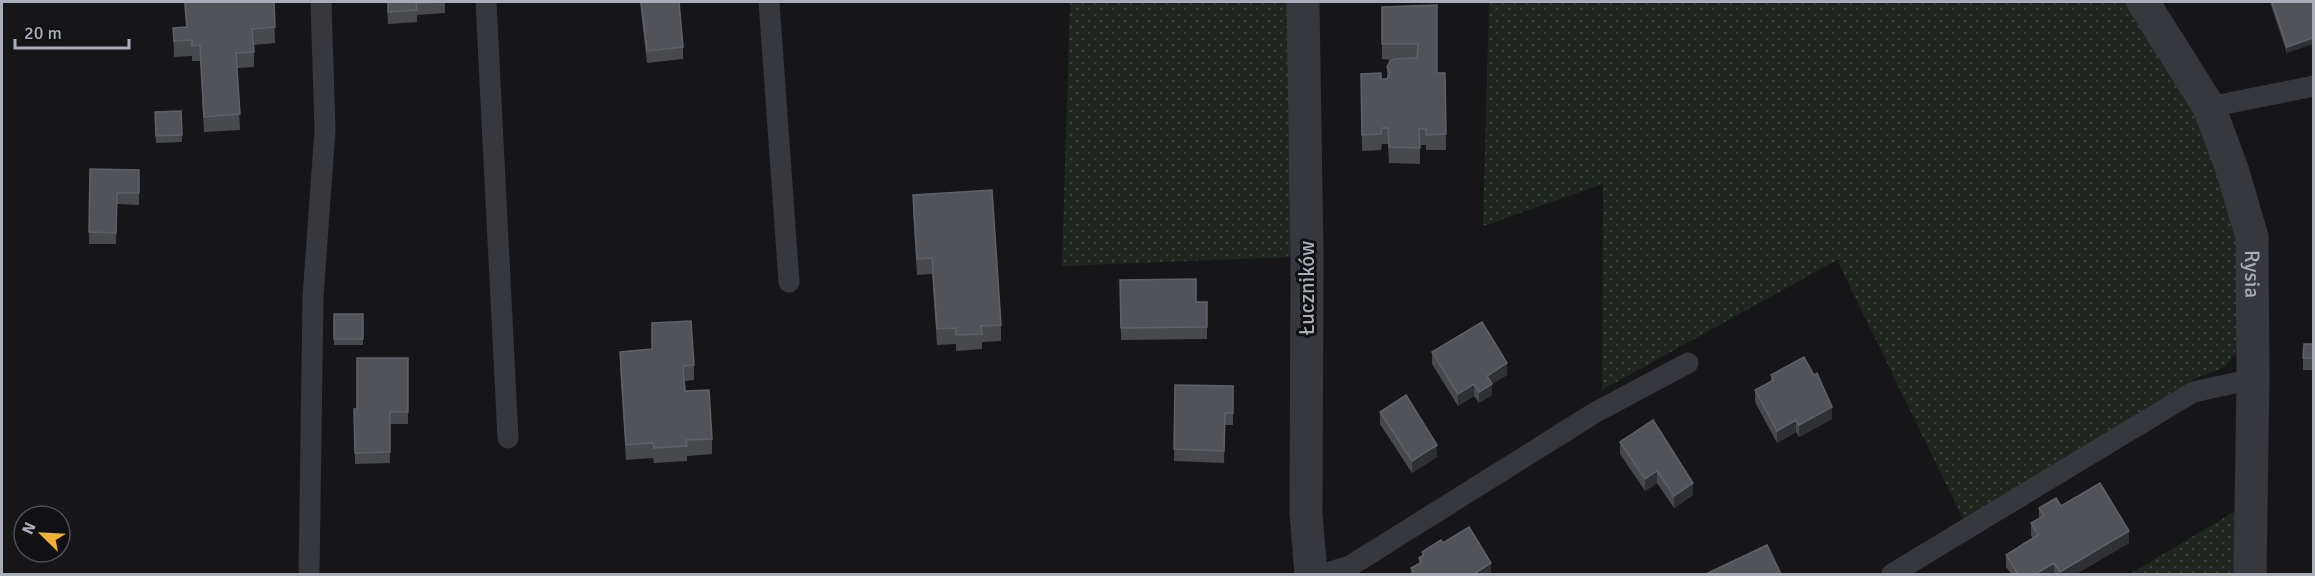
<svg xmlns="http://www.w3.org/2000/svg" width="2315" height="576" font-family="Signika,sans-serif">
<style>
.grass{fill:url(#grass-dots)}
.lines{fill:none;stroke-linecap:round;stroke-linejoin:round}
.lane{stroke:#37383d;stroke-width:21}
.street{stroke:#37383d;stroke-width:33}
.wall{fill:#47494d}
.shaded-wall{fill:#2f3033}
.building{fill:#525359;stroke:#5f6168;stroke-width:1.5}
.labels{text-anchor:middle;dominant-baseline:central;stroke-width:6;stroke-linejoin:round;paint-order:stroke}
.street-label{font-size:21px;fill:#a8adb8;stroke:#111113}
</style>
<defs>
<pattern id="grass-dots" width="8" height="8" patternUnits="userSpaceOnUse" patternTransform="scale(1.5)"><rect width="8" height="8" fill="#1e261f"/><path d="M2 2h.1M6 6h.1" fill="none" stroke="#3c433d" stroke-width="1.8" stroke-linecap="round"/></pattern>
</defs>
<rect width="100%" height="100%" fill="#161618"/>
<path class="grass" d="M 1070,2 L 1291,2 L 1294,257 L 1062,266 Z
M 1489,2 L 2130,2 L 2197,113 L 2240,240 L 2241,302 L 2235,354 L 2225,367 L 2194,379 L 1963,519 L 1837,260 L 1602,390 L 1603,184 L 1483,226 Z
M 2240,508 L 2240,574 L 2130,574 Z"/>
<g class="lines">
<path class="lane" d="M 486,2 L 508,438
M 769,2 L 789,282
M 2209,107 L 2314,86
M 309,574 L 313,297 L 325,130 L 321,2
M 1323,574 L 1350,566 L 1596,412 L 1688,363
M 1892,574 L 2193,392 L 2253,379"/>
<g class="street">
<path d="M 1303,2 L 1307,256 L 1306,514 L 1311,574"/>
<path id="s1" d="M 2143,2 L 2209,107 L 2232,169 L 2252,237 L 2253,379 L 2250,574"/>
</g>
</g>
<path class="wall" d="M 184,2 L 274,2 L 275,43 L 254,45 L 254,67 L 237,68 L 240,130 L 204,132 L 200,61 L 192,61 L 192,56 L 174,57 L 173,28 L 186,27 Z
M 387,2 L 445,2 L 445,13 L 417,15 L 417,22 L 388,24 Z
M 640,2 L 672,2 L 683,47 L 683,59 L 647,63 Z
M 2270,2 L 2313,2 L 2287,53 Z
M 1437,5 L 1437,73 L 1445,73 L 1446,150 L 1426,150 L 1426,145 L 1420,145 L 1420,164 L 1389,163 L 1388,144 L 1382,144 L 1381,150 L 1362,151 L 1361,74 L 1381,79 L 1387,79 L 1387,67 L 1392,60 L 1382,59 L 1382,7 Z
M 181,111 L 182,142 L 156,143 L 155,112 Z
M 90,169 L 139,170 L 139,205 L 117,204 L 116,244 L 89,244 Z
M 913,195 L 1001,325 L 1001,341 L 982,342 L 982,349 L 956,351 L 956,344 L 937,345 L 932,274 L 917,275 L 913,211 Z
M 1120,280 L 1196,302 L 1207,302 L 1207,339 L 1121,340 Z
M 334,314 L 363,314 L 363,345 L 334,345 Z
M 652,323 L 694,365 L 694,380 L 684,381 L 685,391 L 712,439 L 712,454 L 687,456 L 687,461 L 654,463 L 653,458 L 626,460 L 620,367 L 620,352 L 652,349 Z
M 2313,344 L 2313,370 L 2303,370 L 2303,358 Z
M 1432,352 L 1507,375 L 1492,384 L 1492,395 L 1479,403 L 1474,396 L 1458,406 L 1432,364 Z
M 408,358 L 408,424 L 390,424 L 390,463 L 355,464 L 354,409 L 357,409 Z
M 1771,375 L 1832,419 L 1799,437 L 1796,432 L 1777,443 L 1755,402 L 1755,390 L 1771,381 Z
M 1175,385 L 1233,386 L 1233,425 L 1225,425 L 1224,463 L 1174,461 Z
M 1380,412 L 1437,457 L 1412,473 L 1380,424 Z
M 1620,442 L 1693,495 L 1674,508 L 1657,483 L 1645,491 L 1620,454 Z
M 2061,506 L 2129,543 L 2076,574 L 2011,574 L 2006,567 L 2006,555 L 2033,539 L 2031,535 L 2031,523 L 2039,519 L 2039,508 Z
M 1443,543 L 1491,574 L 1411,574 L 1411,568 L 1419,563 L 1419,558 L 1422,557 L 1422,552 Z"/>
<path class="shaded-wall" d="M 2313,38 L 2313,44 L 2287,53 L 2287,47 Z
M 1507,363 L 1507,375 L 1492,384 L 1492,395 L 1479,403 L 1479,392 L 1487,376 Z
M 1474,384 L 1474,396 L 1458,406 L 1458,394 Z
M 1832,407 L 1832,419 L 1799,437 L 1799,425 Z
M 1796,420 L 1796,432 L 1777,443 L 1777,431 Z
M 1437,445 L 1437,457 L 1412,473 L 1412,461 Z
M 1657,471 L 1657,483 L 1645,491 L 1645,479 Z
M 1693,483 L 1693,495 L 1674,508 L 1674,496 Z
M 2129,531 L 2129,543 L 2076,574 L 2060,574 L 2060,572 Z
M 1491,563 L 1491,574 L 1474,574 Z
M 2054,563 L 2054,574 L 2035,574 Z"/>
<path class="building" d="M 185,2 L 274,2 L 275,27 L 252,29 L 254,52 L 236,53 L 240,114 L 204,117 L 200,45 L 192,46 L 192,40 L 174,41 L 173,28 L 187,27 Z
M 388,2 L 442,2 L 416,3 L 417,10 L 388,12 Z
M 641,2 L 672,2 L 672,3 L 679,2 L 683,47 L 647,51 Z
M 2272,2 L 2313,2 L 2313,38 L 2287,47 Z
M 1437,5 L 1437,73 L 1445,73 L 1446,134 L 1426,135 L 1426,129 L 1419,129 L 1420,148 L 1389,147 L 1388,128 L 1382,128 L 1381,134 L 1362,135 L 1361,74 L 1381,73 L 1381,79 L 1387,79 L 1390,74 L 1387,67 L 1390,61 L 1394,59 L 1417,58 L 1418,44 L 1382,44 L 1382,7 Z
M 181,111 L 182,135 L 156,136 L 155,112 Z
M 90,169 L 139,170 L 139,193 L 117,193 L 116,233 L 89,232 Z
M 992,190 L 1001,325 L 981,326 L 982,334 L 956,335 L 956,328 L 937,329 L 932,258 L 917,259 L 913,195 Z
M 1196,279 L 1196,302 L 1207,302 L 1207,327 L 1121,328 L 1120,280 Z
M 334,314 L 363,314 L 363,339 L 334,339 Z
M 691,321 L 694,365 L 683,366 L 685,391 L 709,390 L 712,439 L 686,440 L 687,446 L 654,448 L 653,443 L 626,445 L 620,352 L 652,349 L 652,323 Z
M 1482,322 L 1507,363 L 1487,376 L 1492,384 L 1479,392 L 1474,384 L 1458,394 L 1432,352 Z
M 2304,344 L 2313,344 L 2313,358 L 2303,358 Z
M 1804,357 L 1814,375 L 1817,373 L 1832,407 L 1799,425 L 1796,420 L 1777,431 L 1755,390 L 1774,380 L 1771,375 Z
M 357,358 L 408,358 L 408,412 L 390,412 L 390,452 L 355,453 L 354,409 L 357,409 Z
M 1175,385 L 1233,386 L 1233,413 L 1225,413 L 1224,451 L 1174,449 Z
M 1406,395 L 1437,445 L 1412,461 L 1380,412 Z
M 1653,420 L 1693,483 L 1674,496 L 1657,471 L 1645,479 L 1620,442 Z
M 2100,483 L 2129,531 L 2060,572 L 2054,563 L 2035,574 L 2018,574 L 2006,555 L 2038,535 L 2031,523 L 2044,516 L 2039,508 L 2056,498 L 2061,506 Z
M 1469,527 L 1491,563 L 1474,574 L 1415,574 L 1411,568 L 1422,562 L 1419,558 L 1424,555 L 1422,552 L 1441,540 L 1443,543 Z
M 1767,545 L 1781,574 L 1706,574 Z"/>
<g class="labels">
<g class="street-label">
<text stroke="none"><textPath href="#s1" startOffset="298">Rysia</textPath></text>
<text transform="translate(1307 288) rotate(-90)">Łuczników</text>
</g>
</g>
<rect width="2315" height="576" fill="none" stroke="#a8adb8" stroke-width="6"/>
<g transform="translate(42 534) rotate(294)"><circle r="28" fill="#111113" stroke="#4d4f55" stroke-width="1.5"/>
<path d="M0-4.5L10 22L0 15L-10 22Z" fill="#f2b134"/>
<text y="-9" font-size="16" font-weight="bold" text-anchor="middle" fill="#a8adb8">N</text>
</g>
<path d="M15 39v9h114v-9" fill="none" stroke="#a8adb8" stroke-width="3"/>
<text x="24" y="39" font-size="18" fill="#a8adb8" stroke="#111113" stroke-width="4.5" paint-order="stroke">20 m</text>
</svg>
